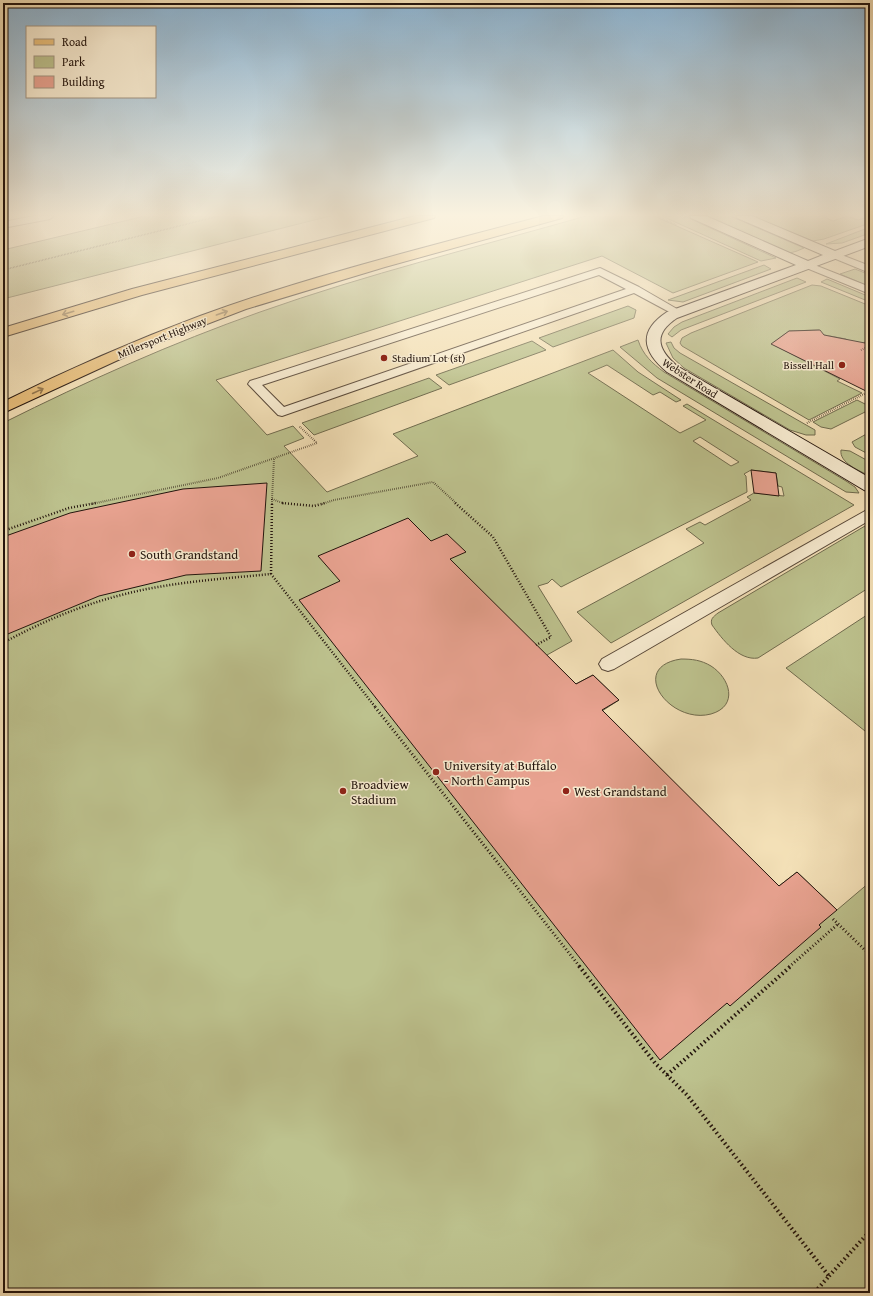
<svg xmlns="http://www.w3.org/2000/svg" width="873" height="1296" font-family="'Gentium Book Plus',serif">
<style>
.green{fill:#bdc28e;stroke:#706b4e;fill-rule:evenodd}
.building{fill:#e9a391;stroke:#23140d}
.lines{fill:none;stroke-linecap:round;stroke-linejoin:round}
.lane-casing{stroke:#574738;stroke-width:2}
.secondary-casing{stroke:#23140d;stroke-width:2}
.primary-casing{stroke:#23140d;stroke-width:2}
.path-far4{stroke:#23140d;stroke-width:1.5;stroke-dasharray:0.5 1;stroke-linecap:butt}
.path-far3{stroke:#23140d;stroke-width:2;stroke-dasharray:0.5 1.5;stroke-linecap:butt}
.path-far2{stroke:#23140d;stroke-width:2.5;stroke-dasharray:1 2;stroke-linecap:butt}
.path-far1{stroke:#23140d;stroke-width:3;stroke-dasharray:1 2.5;stroke-linecap:butt}
.path{stroke:#23140d;stroke-width:4;stroke-dasharray:1.5 3;stroke-linecap:butt}
.lane{fill:#f8ecd1;fill-rule:evenodd}
.secondary{fill:#f8ecd1;fill-rule:evenodd}
.primary{fill:#eac07c;fill-rule:evenodd}
.oneway{stroke:#90734a}
.poi-dot{fill:#8f2418;stroke:#f8ecd1;stroke-width:1.5}
.labels{text-anchor:middle;dominant-baseline:central;stroke-width:3;stroke-linejoin:round;paint-order:stroke}
.far-street-label{font-size:11px;fill:#23140d;stroke:#f8ecd1}
.far-poi-label{font-size:11px;fill:#23140d;stroke:#f8ecd1;text-anchor:start}
.poi-label{font-size:13px;fill:#23140d;stroke:#f8ecd1;text-anchor:start}
</style>
<rect width="100%" height="100%" fill="#f4e1b8"/>
<filter id="stains"><feTurbulence type="fractalNoise" baseFrequency=".005" numOctaves="4"/><feColorMatrix values="0 0 0 0 .2 0 0 0 0 .09 0 0 0 0 .02 0 0 0 .5 -.17"/></filter>
<radialGradient id="worn" r=".72"><stop offset=".6" stop-color="#630" stop-opacity="0"/><stop offset="1" stop-color="#630" stop-opacity=".3"/></radialGradient>
<path class="green" d="M 145,216 L 330,216 L 3,299 L 3,250 Z
M 586,216 L 654,216 L 758,262 L 673,293 L 602,256 L 216,380 L 267,435 L 293,426 L 304,438 L 284,446 L 327,492 L 418,456 L 393,434 L 613,350 L 638,372 L 681,400 L 676,402 L 660,392 L 653,395 L 607,365 L 588,373 L 680,433 L 706,420 L 683,406 L 687,404 L 854,505 L 611,643 L 577,612 L 704,543 L 686,529 L 700,522 L 705,525 L 751,500 L 747,497 L 754,493 L 784,496 L 782,487 L 778,486 L 776,473 L 751,470 L 744,474 L 746,476 L 747,492 L 561,587 L 552,579 L 548,583 L 538,586 L 572,641 L 547,655 L 576,684 L 593,675 L 619,700 L 602,711 L 779,886 L 797,872 L 837,910 L 870,882 L 870,1293 L 3,1293 L 3,423 C 87,381 172,343 260,312 C 367,274 478,247 586,216 ZM 700,437 L 739,462 L 731,466 L 693,441 Z
M 662,216 L 684,216 L 776,258 L 761,261 Z
M 706,216 L 730,216 L 804,248 L 797,251 L 790,253 Z
M 752,216 L 822,216 L 833,221 L 847,216 L 858,220 L 870,216 L 870,223 L 824,239 L 813,241 Z
M 870,227 L 870,233 L 842,243 L 826,244 Z
M 764,265 L 771,269 L 683,302 L 668,300 Z
M 855,269 L 870,275 L 870,287 L 840,274 Z
M 797,278 L 806,282 L 681,330 L 672,337 L 668,334 L 674,327 L 682,322 Z
M 827,279 L 870,297 L 870,302 L 821,282 Z
M 812,285 L 821,286 L 870,306 L 870,340 L 853,347 L 846,339 L 824,335 L 819,330 L 789,331 L 772,344 L 840,379 L 837,381 L 862,393 L 809,420 L 682,346 L 680,343 L 682,338 L 691,333 Z
M 628,306 L 636,310 L 634,318 L 553,347 L 539,338 Z
M 638,340 C 643,355 652,363 664,372 L 846,481 L 855,487 L 859,493 L 846,492 L 657,378 L 620,347 Z
M 532,341 L 546,350 L 449,385 L 436,375 Z
M 671,342 L 674,348 L 680,353 L 815,430 L 815,435 L 806,435 L 790,430 L 684,368 L 673,358 L 666,343 Z
M 429,378 L 442,388 L 314,435 L 302,423 Z
M 857,400 L 867,405 L 869,410 L 831,429 L 821,427 L 813,422 Z
M 870,432 L 870,455 L 855,447 L 852,442 Z
M 841,450 L 850,451 L 870,462 L 870,476 C 860,471 839,463 841,450 Z
M 870,523 L 870,587 L 758,658 C 739,661 722,639 712,625 C 710,619 713,617 718,613 Z
M 870,613 L 870,735 L 786,668 Z
M 681,659 C 692,659 701,660 711,666 C 730,678 739,706 711,714 C 670,725 627,667 681,659 Z"/>
<path class="building" d="M 820,330 L 824,335 L 870,344 L 870,393 L 771,344 L 789,331 Z
M 751,470 L 776,473 L 779,496 L 754,493 Z
M 267,483 L 261,571 L 186,575 L 99,596 L 3,636 L 3,537 L 70,513 L 183,489 Z
M 408,518 L 431,541 L 447,534 L 466,552 L 450,559 L 576,684 L 593,675 L 619,700 L 602,710 L 779,886 L 797,872 L 837,910 L 819,925 L 821,927 L 730,1006 L 727,1003 L 660,1060 L 299,600 L 340,581 L 318,556 Z"/>
<g class="lines">
<defs>
<path id="lane" d="M 34,216 L 54,216 L 50,219 L 3,228 L 3,222 Z
M 834,252 L 870,266 L 870,273 L 831,257 L 829,255 Z
M 807,262 L 870,287 L 870,294 L 804,267 L 802,265 Z
M 600,268 L 639,287 L 684,313 L 679,316 L 675,315 L 634,293 L 282,416 L 278,415 L 248,384 L 250,381 ZM 599,275 L 626,289 L 284,407 L 262,385 Z
M 870,509 L 870,520 L 614,669 L 608,671 L 602,669 L 599,664 L 602,659 L 865,511 Z"/>
<path id="secondary" d="M 690,216 L 706,216 L 808,261 L 823,255 L 737,218 L 736,216 L 752,216 L 835,251 L 870,238 L 870,246 L 677,318 C 653,334 657,349 677,366 L 870,478 L 870,492 L 864,490 L 667,372 C 642,351 638,331 667,312 L 796,265 L 691,218 Z"/>
<path id="primary" d="M 415,216 L 435,216 L 434,218 L 142,295 L 3,337 L 3,328 L 132,289 Z
M 543,216 L 563,216 L 562,218 L 385,267 L 246,309 L 142,349 L 3,413 L 3,402 C 67,370 133,341 200,316 C 312,275 428,247 543,216 Z"/>
</defs>
<use href="#lane" class="lane-casing"/>
<use href="#secondary" class="secondary-casing"/>
<use href="#primary" class="primary-casing"/>
<path class="path-far4" d="M 658,216 L 677,225
M 3,270 L 219,216"/>
<path class="path-far3" d="M 861,350 L 870,346
M 807,423 L 870,391
M 274,459 L 272,499 L 285,504
M 91,504 L 218,478 L 317,443 L 299,426
M 272,504 L 272,499
M 322,504 L 334,500 L 433,482 L 457,504"/>
<path class="path-far2" d="M 282,503 L 314,506 L 325,503
M 455,503 L 493,537 L 551,637 L 536,645
M 3,531 L 69,508 L 96,503
M 271,574 L 272,503
M 3,643 C 48,618 97,599 147,589 C 188,581 230,578 271,574 L 376,708"/>
<path class="path-far1" d="M 375,707 L 580,967
M 833,919 L 870,955
M 789,967 L 838,924"/>
<path class="path" d="M 579,966 L 655,1063 L 687,1095 L 829,1276 L 814,1293
M 667,1075 L 791,966
M 829,1276 L 870,1231"/>
<use href="#lane" class="lane"/>
<use href="#secondary" class="secondary"/>
<use href="#primary" class="primary"/>
</g>
<defs><path id="oneway-shaft" d="M-6 0H5M1.5-3L5.5 0L1.5 3" fill="none" stroke-width="1.6" stroke-linecap="round" stroke-linejoin="round"/></defs>
<g class="oneway">
<use href="#oneway-shaft" transform="translate(68 313) rotate(163)"/>
<use href="#oneway-shaft" transform="translate(222 313) rotate(-19)"/>
<use href="#oneway-shaft" transform="translate(38 391) rotate(-25)"/>
</g>
<linearGradient id="sky" x2="0" y2="1"><stop stop-color="#8cb6d6"/><stop offset="0.54" stop-color="#faf2df"/><stop offset="1" stop-color="#faf2df" stop-opacity="0"/></linearGradient>
<rect width="873" height="398" fill="url(#sky)"/>
<g class="poi-dot">
<circle cx="384" cy="358" r="4"/>
<circle cx="842" cy="365" r="4"/>
<circle cx="132" cy="554" r="4"/>
<circle cx="436" cy="772" r="4"/>
<circle cx="343" cy="791" r="4"/>
<circle cx="566" cy="791" r="4"/>
</g>
<g class="labels">
<g class="far-street-label">
<text transform="translate(162 337) rotate(-22)">Millersport Highway</text>
<text transform="translate(690 378) rotate(33)">Webster Road</text>
</g>
<g class="far-poi-label">
<text x="392" y="358">Stadium Lot (st)</text>
<text x="834" y="365" text-anchor="end">Bissell Hall</text>
</g>
<g class="poi-label">
<text x="140" y="554">South Grandstand</text>
<text x="444" y="765">University at Buffalo<tspan x="444" dy="15">- North Campus</tspan></text>
<text x="351" y="784">Broadview<tspan x="351" dy="15">Stadium</tspan></text>
<text x="574" y="791">West Grandstand</text>
</g>
</g>
<rect width="873" height="1296" fill="none" stroke="#f4e1b8" stroke-width="16"/>
<rect x="4" y="4" width="865" height="1288" fill="none" stroke="#23140d" stroke-width="2"/>
<rect x="8" y="8" width="857" height="1280" fill="none" stroke="#23140d"/>
<rect x="26" y="26" width="130" height="72" fill="#f8ecd1" stroke="#a39683"/>
<rect x="34" y="39" width="20" height="6" fill="#eac07c" stroke="#a39683"/>
<text x="62" y="46" font-size="12" fill="#23140d">Road</text>
<rect x="34" y="56" width="20" height="12" fill="#bdc28e" stroke="#a39683"/>
<text x="62" y="66" font-size="12" fill="#23140d">Park</text>
<rect x="34" y="76" width="20" height="12" fill="#e9a391" stroke="#a39683"/>
<text x="62" y="86" font-size="12" fill="#23140d">Building</text>
<rect width="100%" height="100%" filter="url(#stains)"/>
<rect width="100%" height="100%" fill="url(#worn)"/>
</svg>
